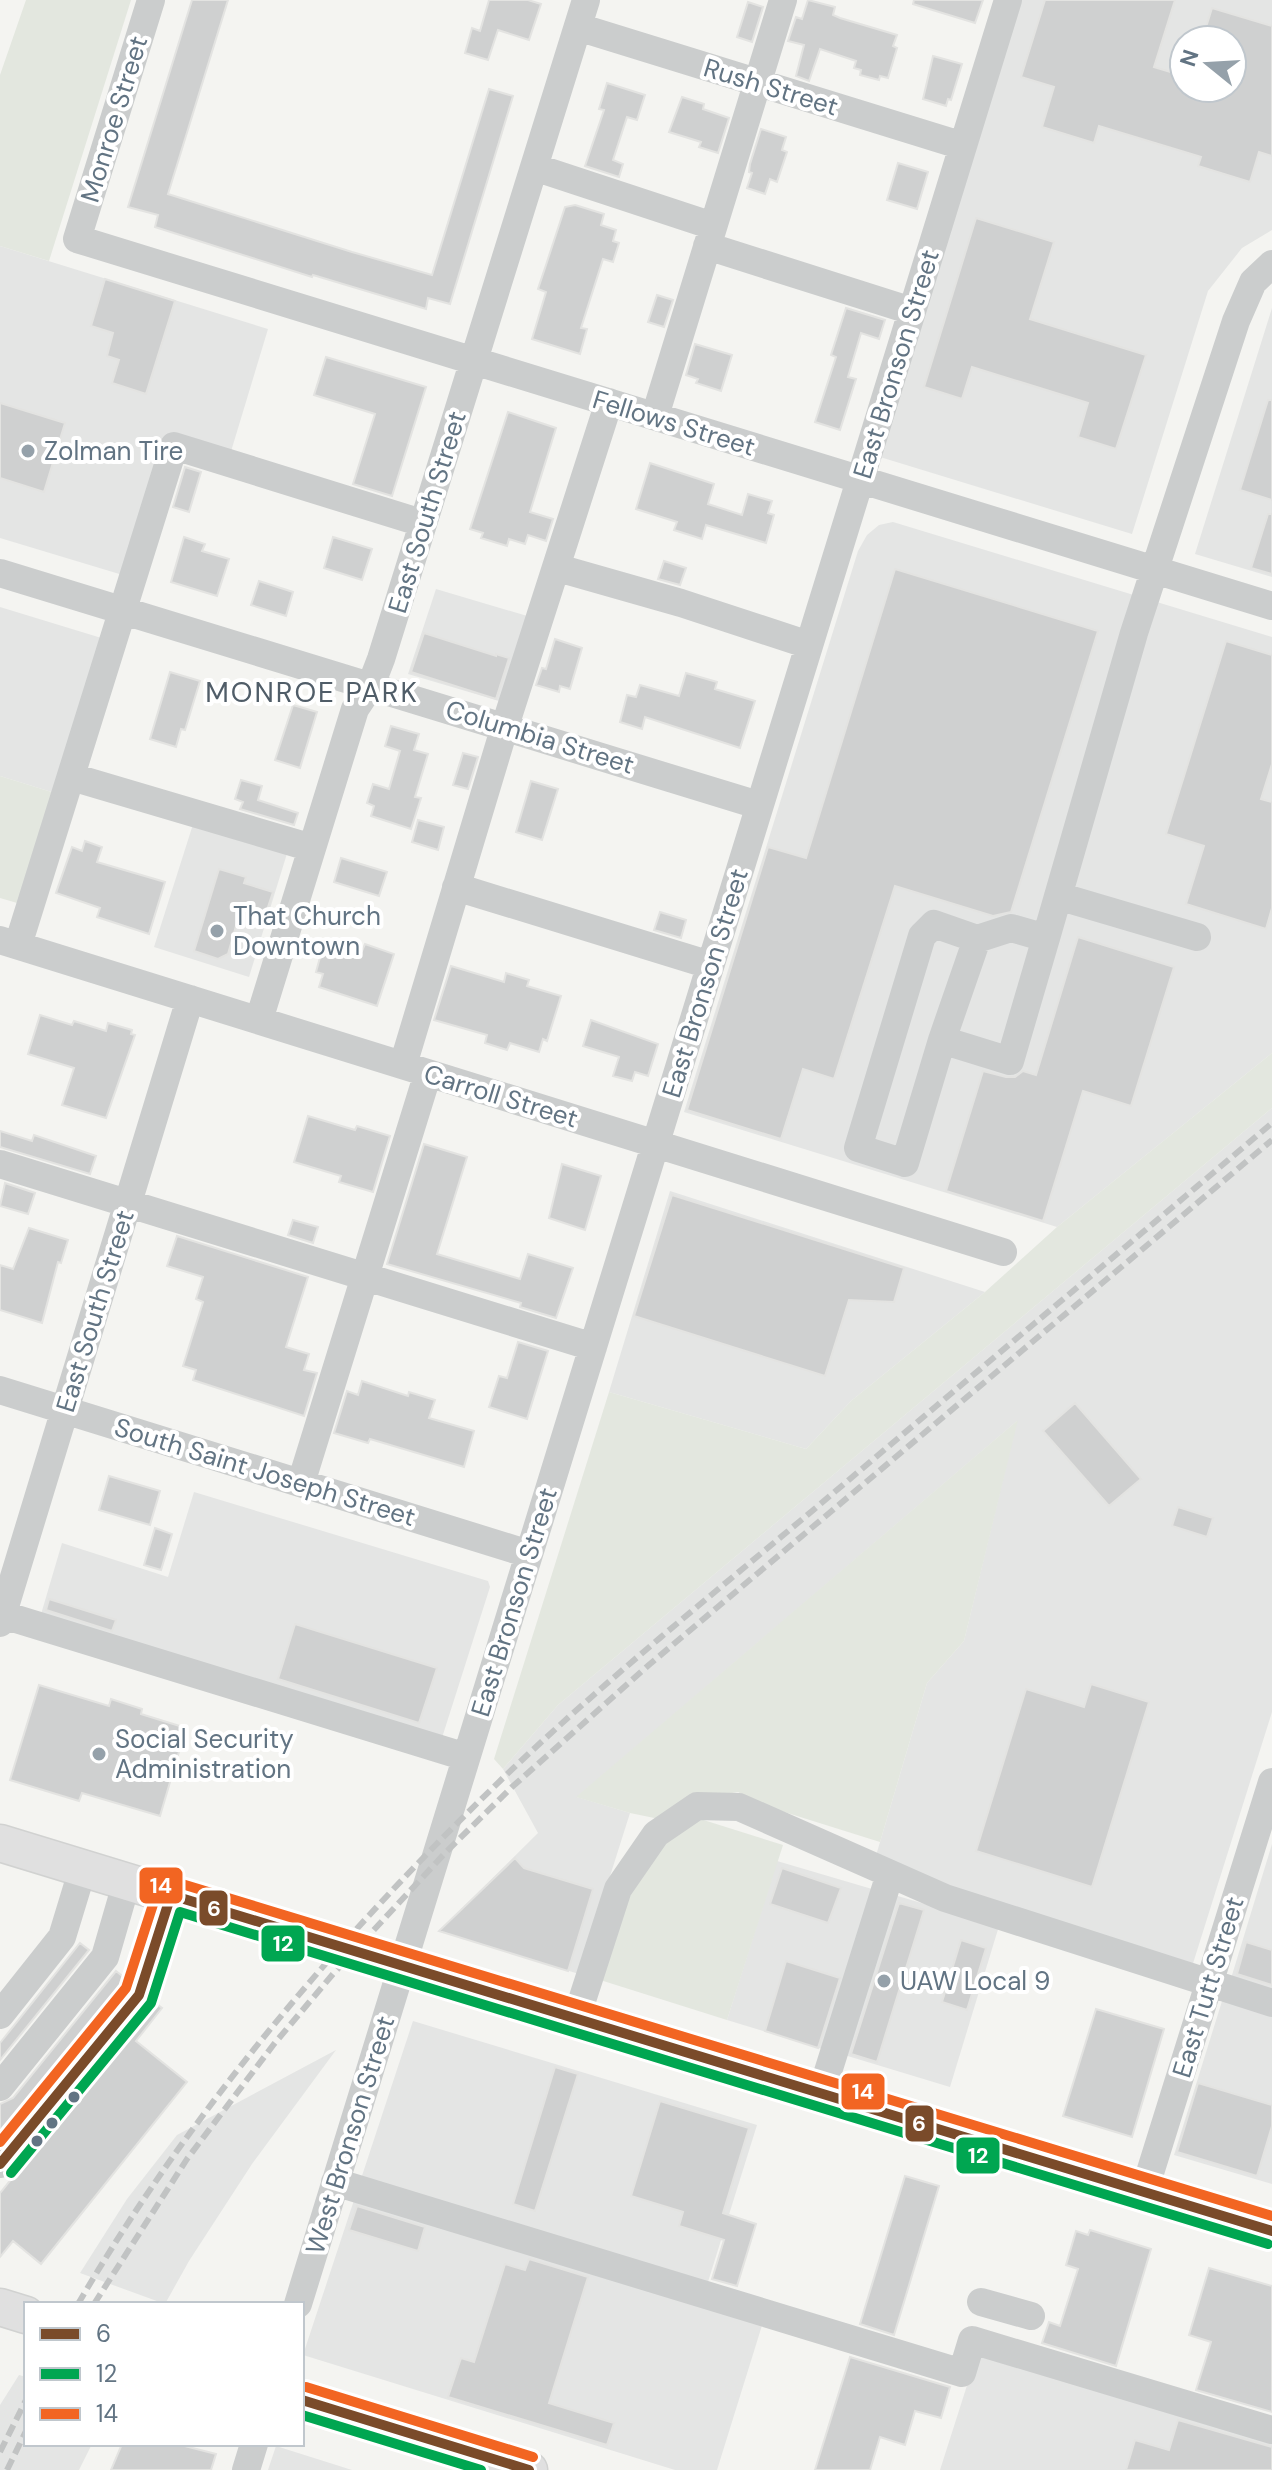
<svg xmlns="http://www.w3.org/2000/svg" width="1272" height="2470" font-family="'DM Sans',sans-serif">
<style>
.built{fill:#e4e5e4;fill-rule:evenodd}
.green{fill:#e3e7df}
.building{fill:#cfd0d0;stroke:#e3e3e1;stroke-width:2}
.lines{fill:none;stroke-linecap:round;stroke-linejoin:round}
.major-casing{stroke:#d1d2d1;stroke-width:39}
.minor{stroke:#cbcdcd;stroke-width:28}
.major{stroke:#e0e0e0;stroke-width:36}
.rail{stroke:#c1c3c3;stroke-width:6;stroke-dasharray:12 6;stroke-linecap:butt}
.bus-1-casing{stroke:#fff;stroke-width:16}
.bus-2-casing{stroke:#fff;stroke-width:16}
.bus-3-casing{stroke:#fff;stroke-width:16}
.bus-1{stroke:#7a4b2a;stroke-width:10}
.bus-2{stroke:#00a651;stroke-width:10}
.bus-3{stroke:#f26522;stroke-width:10}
.poi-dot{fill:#95a1aa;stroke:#fff;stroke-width:3}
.bus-dot{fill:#627483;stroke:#fff;stroke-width:3}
.labels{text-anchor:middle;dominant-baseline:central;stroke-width:8;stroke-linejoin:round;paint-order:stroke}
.street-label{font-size:26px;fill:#627483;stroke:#fff}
.poi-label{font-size:26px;fill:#627483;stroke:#fff;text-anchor:start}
.neighbourhood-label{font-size:28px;letter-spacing:2px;fill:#505d68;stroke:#fff}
.line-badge{stroke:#fff;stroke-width:3}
.badge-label{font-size:22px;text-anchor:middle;font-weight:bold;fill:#fff}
</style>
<rect width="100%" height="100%" fill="#f4f4f1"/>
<path class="built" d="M 1022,0 L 1272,0 L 1272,230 L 1242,248 L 1208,291 L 1132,534 L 880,457 ZM 1184,40 L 1232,40 L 1232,88 L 1184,88 Z
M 0,246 L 268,329 L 229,458 L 169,439 L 126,576 L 0,538 Z
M 1272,308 L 1272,577 L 1195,554 Z
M 893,522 L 1272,637 L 1272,1053 L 1057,1227 L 684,1112 L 858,551 L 867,535 L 879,525 Z
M 436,589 L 534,618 L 506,703 L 408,674 Z
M 0,607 L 108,640 L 58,794 L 0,776 Z
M 195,818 L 289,847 L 249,977 L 154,947 Z
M 1272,1108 L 1272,1712 L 1190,1973 L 875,1859 L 927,1683 L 964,1641 L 1017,1421 L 577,1797 L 630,1813 L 579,1974 L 439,1931 L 538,1833 L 503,1769 L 558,1705 Z
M 670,1191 L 985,1292 L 851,1401 L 806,1449 L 609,1392 Z
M 194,1492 L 488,1581 L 490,1587 L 440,1744 L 39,1621 L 62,1543 L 168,1577 Z
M 1272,1844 L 1272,1998 L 1229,1985 Z
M 777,1861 L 872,1889 L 822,2049 L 727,2020 Z
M 891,1894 L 999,1926 L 950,2087 L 841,2054 Z
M 1223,1998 L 1272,2013 L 1272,2184 L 1174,2155 Z
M 413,2021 L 757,2125 L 702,2301 L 764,2319 L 717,2470 L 675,2470 L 303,2355 Z
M 336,2050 L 252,2164 L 189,2261 L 165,2304 L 80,2273 L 127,2199 L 177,2135 Z
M 978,2351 L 1272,2438 L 1272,2470 L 940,2470 Z
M 19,2375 L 26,2377 L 26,2444 L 92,2444 L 79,2470 L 0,2470 L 0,2405 Z
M 276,2446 L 352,2470 L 268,2470 Z"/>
<path class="green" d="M 26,0 L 131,0 L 49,261 L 0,246 L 0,75 Z
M 0,776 L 58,794 L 24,905 L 0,898 Z
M 1272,1053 L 1272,1108 L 558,1705 L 503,1769 L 494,1759 L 609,1392 L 806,1449 L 851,1401 L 985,1292 L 1057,1227 Z
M 1018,1420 L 964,1641 L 927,1683 L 880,1842 L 762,1805 L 738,1792 L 690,1800 L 664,1820 L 630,1813 L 576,1797 Z
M 694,1817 L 783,1845 L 727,2020 L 597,1979 L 620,1914 L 656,1846 Z"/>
<path class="building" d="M 192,0 L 228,0 L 168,194 L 352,252 L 432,275 L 489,89 L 513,96 L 450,304 L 428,298 L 426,309 L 313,275 L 312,277 L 155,227 L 158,215 L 128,207 Z
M 489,0 L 528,0 L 541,4 L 529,40 L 498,30 L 488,60 L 465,53 L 472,28 L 480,31 Z
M 808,0 L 835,7 L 833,15 L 840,18 L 897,35 L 893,46 L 897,48 L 888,78 L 880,76 L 879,80 L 860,75 L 861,70 L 854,68 L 856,61 L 820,49 L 809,81 L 796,76 L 804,45 L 788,41 L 796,17 L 802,19 Z
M 914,0 L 983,0 L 975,23 L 913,4 Z
M 1045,0 L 1175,0 L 1154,67 L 1184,76 L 1184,88 L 1232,88 L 1232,40 L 1202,40 L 1212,8 L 1272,26 L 1272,156 L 1259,152 L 1250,182 L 1198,166 L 1201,157 L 1099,126 L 1094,143 L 1042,127 L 1054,87 L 1021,77 Z
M 748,2 L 763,7 L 752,42 L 737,37 Z
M 933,56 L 962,64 L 951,100 L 948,99 L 946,106 L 923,99 Z
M 607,83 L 645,95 L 637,120 L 627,117 L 613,160 L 623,164 L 619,177 L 585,166 L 604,110 L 599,109 Z
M 682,97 L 704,104 L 703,109 L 729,118 L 718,153 L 699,147 L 701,142 L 669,132 Z
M 761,129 L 786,137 L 782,150 L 787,152 L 777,182 L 770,179 L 765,194 L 747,188 L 752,173 L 749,172 L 750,164 Z
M 898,163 L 928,172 L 917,209 L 887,200 Z
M 575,205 L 604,214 L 601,225 L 616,230 L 613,241 L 619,243 L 613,262 L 603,259 L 581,328 L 587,329 L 580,354 L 532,339 L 546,292 L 538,289 L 546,265 L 565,207 Z
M 976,218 L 1054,242 L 1030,319 L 1146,355 L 1116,449 L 1078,437 L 1088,403 L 972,367 L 962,399 L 924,387 Z
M 105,279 L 175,301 L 146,394 L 112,383 L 119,360 L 107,356 L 113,333 L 91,326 Z
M 657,295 L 673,300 L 664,327 L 648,322 Z
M 846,308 L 885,320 L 879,339 L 861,333 L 848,377 L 856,379 L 840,430 L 815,422 L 836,357 L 831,355 Z
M 695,344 L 732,355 L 721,391 L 696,383 L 698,379 L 686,375 Z
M 326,357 L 426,387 L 392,496 L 353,484 L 375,414 L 314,395 Z
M 1268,400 L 1272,400 L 1272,500 L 1240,490 Z
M 0,403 L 65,423 L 44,492 L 0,478 Z
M 508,412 L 556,428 L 530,512 L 553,519 L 546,541 L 528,535 L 525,544 L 509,539 L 507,546 L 481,538 L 483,533 L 470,529 Z
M 650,463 L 714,484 L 708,504 L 742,515 L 748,494 L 772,501 L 768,513 L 774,515 L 766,543 L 706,525 L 702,539 L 674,530 L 677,522 L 636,509 Z
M 185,467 L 201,472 L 189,512 L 173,507 Z
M 1268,514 L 1272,514 L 1272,574 L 1251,568 Z
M 184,537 L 205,544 L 202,551 L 229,559 L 217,596 L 171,582 Z
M 333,537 L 372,549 L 362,580 L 324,568 Z
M 664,561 L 686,568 L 680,585 L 658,579 Z
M 895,569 L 1098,631 L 1011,912 L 993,916 L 895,886 L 834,1079 L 803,1069 L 781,1139 L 687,1110 L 768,847 L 806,858 Z
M 259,581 L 293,592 L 286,616 L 251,605 Z
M 424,633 L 496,656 L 496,654 L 509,658 L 496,699 L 411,672 Z
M 555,639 L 582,648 L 570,689 L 560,686 L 559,692 L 536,685 L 542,668 L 546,669 Z
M 1226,641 L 1272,655 L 1272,764 L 1261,799 L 1272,802 L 1272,908 L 1266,929 L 1186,904 L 1204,846 L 1166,834 Z
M 170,672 L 200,681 L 185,730 L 181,729 L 176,747 L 150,739 Z
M 686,673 L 717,682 L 715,689 L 755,701 L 740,748 L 645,717 L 642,729 L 620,722 L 627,695 L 636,697 L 640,685 L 679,696 Z
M 293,705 L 317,712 L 300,768 L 275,760 Z
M 391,726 L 419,734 L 414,750 L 428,754 L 415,797 L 421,798 L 411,829 L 371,816 L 374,806 L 367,803 L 373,784 L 389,789 L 400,751 L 385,746 Z
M 463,753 L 478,757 L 468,789 L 453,785 Z
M 241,780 L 262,786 L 258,800 L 298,813 L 294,825 L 240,809 L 243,802 L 235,799 Z
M 531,781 L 558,789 L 542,840 L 516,832 Z
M 418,820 L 444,827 L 438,850 L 412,842 Z
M 85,841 L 102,847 L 97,862 L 165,882 L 149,934 L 97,917 L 100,908 L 56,893 L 72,847 L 82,851 Z
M 341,858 L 387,872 L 379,896 L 334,882 Z
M 219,869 L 246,877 L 244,883 L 273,892 L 264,919 L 240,912 L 228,954 L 218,959 L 194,951 Z
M 660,912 L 686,920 L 681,938 L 654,930 Z
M 1078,937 L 1174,967 L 1131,1106 L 1083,1091 L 1043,1221 L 946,1191 L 983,1071 L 1006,1077 L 1015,1077 L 1023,1071 L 1036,1075 Z
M 325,939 L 362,951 L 365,944 L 394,954 L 377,1006 L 319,987 L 323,974 L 316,972 Z
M 451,966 L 504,982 L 506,973 L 529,980 L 527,986 L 561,996 L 547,1041 L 543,1039 L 539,1052 L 510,1043 L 507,1050 L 485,1043 L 487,1035 L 434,1020 Z
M 40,1015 L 72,1025 L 74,1021 L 106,1031 L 108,1023 L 132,1030 L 131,1034 L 135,1035 L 106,1118 L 62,1105 L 74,1068 L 28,1054 Z
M 591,1020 L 658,1044 L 648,1076 L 635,1072 L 632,1081 L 613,1076 L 619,1057 L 583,1046 Z
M 308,1116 L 355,1130 L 357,1126 L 390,1136 L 373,1192 L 339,1182 L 341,1176 L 294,1162 Z
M 0,1131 L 32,1141 L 34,1135 L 96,1156 L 90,1174 L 0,1147 Z
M 424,1144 L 467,1157 L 437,1254 L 520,1279 L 528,1254 L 573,1268 L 556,1318 L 520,1307 L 521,1303 L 387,1264 Z
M 562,1164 L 601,1176 L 585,1230 L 549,1218 Z
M 5,1183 L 35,1193 L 28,1214 L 0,1206 Z
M 672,1195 L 904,1268 L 894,1302 L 849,1300 L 825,1376 L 634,1316 Z
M 293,1220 L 318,1227 L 313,1243 L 288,1235 Z
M 29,1228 L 68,1240 L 61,1263 L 58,1262 L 42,1323 L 0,1310 L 0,1265 L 13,1269 Z
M 177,1236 L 308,1277 L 286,1347 L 309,1354 L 304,1370 L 317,1373 L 304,1416 L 193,1380 L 196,1370 L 183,1366 L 203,1302 L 196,1299 L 203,1277 L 167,1266 Z
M 518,1342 L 548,1351 L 527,1419 L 489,1407 L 499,1376 L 507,1378 Z
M 362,1381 L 408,1396 L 409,1392 L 435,1400 L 429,1418 L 474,1431 L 464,1467 L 370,1439 L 368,1443 L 334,1433 L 347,1391 L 358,1395 Z
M 1075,1403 L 1141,1479 L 1109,1506 L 1043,1431 Z
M 109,1476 L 160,1491 L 150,1525 L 99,1510 Z
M 1178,1507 L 1213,1518 L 1207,1537 L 1172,1526 Z
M 155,1528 L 172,1534 L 161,1570 L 144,1565 Z
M 49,1599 L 116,1620 L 112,1631 L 46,1610 Z
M 295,1624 L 437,1668 L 419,1723 L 278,1679 Z
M 1091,1684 L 1149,1702 L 1092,1887 L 976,1851 L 1026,1689 L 1084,1707 Z
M 39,1685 L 109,1706 L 111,1699 L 142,1709 L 141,1714 L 186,1728 L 160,1816 L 82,1793 L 79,1801 L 10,1780 Z
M 515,1858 L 524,1868 L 593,1889 L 568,1971 L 439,1931 Z
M 782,1868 L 841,1888 L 828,1923 L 770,1904 Z
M 899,1903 L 924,1910 L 877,2062 L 851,2054 Z
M 961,1940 L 986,1948 L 967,2010 L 942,2002 Z
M 1246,1942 L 1272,1950 L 1272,1985 L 1237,1974 Z
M 80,1943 L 89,1950 L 0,2060 L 0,2043 Z
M 786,1961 L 840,1978 L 818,2048 L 765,2031 Z
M 116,1971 L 126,1979 L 124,1987 L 3,2134 L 0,2132 L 0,2104 L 13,2098 Z
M 154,2002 L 162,2008 L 136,2041 L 187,2082 L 41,2264 L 13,2241 L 0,2257 L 0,2193 Z
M 1096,2009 L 1164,2029 L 1132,2137 L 1063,2116 Z
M 555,2067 L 578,2074 L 535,2211 L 513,2204 Z
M 1198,2083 L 1272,2105 L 1272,2126 L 1257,2176 L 1177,2152 Z
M 660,2101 L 749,2128 L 723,2213 L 756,2224 L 737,2286 L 712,2279 L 724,2240 L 679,2226 L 683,2212 L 631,2196 Z
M 905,2176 L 939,2186 L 894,2335 L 860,2324 Z
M 357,2206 L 425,2227 L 418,2251 L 349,2230 Z
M 1090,2230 L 1151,2249 L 1116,2366 L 1042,2343 L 1049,2322 L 1060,2326 L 1078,2269 L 1066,2265 L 1076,2231 L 1088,2235 Z
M 529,2259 L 588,2277 L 549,2403 L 614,2423 L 607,2445 L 448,2397 L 461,2358 L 474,2362 L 505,2264 L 525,2270 Z
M 1209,2268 L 1272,2286 L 1272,2412 L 1196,2390 L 1211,2342 L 1189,2335 Z
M 850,2357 L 950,2387 L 941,2418 L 915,2411 L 905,2445 L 880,2437 L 870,2470 L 815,2470 Z
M 1178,2420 L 1272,2447 L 1272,2470 L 1126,2470 L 1135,2440 L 1169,2450 Z
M 122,2444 L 177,2444 L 216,2454 L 211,2470 L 111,2470 Z"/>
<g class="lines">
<defs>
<path id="major" d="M 0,1843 L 1272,2231
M 0,2307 L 26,2315
M 302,2400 L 529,2470"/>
</defs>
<use href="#major" class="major-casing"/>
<path class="minor" d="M 151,0 L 77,239 L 1272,606
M 578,27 L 963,146
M 534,167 L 713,226
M 707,246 L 912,311
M 655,416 L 783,0
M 558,568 L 681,603 L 809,645
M 0,573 L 758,805
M 72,777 L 312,848
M 456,887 L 710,965
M 1058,896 L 1197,937
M 977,939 L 942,1040 L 905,1163 L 858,1148 L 922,936 L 934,924 L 977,939 L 1011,928 L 1046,938 L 1134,633 L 1236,321 L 1253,282 L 1272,264
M 0,940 L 1003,1252
M 18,945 L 174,446 L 422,523
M 259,1020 L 355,709 L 371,685 L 381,659 L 586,0
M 942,1040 L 1010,1061 L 1046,938
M 403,1065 L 505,726 L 609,402
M 0,1164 L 593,1347
M 0,1390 L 529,1554
M 301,1483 L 428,1073
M 0,1614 L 466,1757
M 0,1623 L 190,999
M 0,2015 L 62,1937 L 83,1868
M 576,2019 L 618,1889 L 656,1834 L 697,1806 L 739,1807 L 945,1898 L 1272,2003
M 0,2087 L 105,1957 L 127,1881
M 821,2094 L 890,1874
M 0,2164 L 139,1995 L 171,1895
M 335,2182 L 962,2373 L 972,2340 L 1272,2430
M 1144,2192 L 1272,1782
M 981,2302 L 1031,2316
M 298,2304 L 1008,0
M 246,2470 L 254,2444"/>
<use href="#major" class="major"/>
<path class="rail" d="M 78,2304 C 192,2108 341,1935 503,1778 C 603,1682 712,1595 818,1506 C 969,1378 1121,1251 1272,1123
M 94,2304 L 187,2159 L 274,2044 L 333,1974 L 446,1852 L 512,1787 L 650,1664 L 1272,1140
M 0,2452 L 26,2400
M 7,2470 L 26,2431"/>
<defs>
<path id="bus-1" d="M 0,2164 L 139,1995 L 171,1895 L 1272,2231
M 302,2400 L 529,2470"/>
<path id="bus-2" d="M 11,2173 L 151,2003 L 180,1912 L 1268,2244
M 302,2415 L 481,2470"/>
<path id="bus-3" d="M 0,2142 L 126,1988 L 158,1889 L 163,1883 L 172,1881 L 1272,2216
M 306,2387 L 533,2457"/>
</defs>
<use href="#bus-1" class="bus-1-casing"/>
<use href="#bus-2" class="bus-2-casing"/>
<use href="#bus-3" class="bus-3-casing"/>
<use href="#bus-1" class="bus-1"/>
<use href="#bus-2" class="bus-2"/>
<use href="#bus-3" class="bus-3"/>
</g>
<g class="poi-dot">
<circle cx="28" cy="451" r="8"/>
<circle cx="217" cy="931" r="8"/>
<circle cx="99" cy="1754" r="8"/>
<circle cx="884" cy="1981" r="8"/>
</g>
<g class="bus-dot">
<circle cx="74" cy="2097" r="7"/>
<circle cx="52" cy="2123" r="7"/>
<circle cx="37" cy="2141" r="7"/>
</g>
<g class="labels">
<g class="street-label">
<text transform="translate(771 87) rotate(17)">Rush Street</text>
<text transform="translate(114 119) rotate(-73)">Monroe Street</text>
<text transform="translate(896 364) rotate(-73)">East Bronson Street</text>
<text transform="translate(674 423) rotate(17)">Fellows Street</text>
<text transform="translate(427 512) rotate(-73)">East South Street</text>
<text transform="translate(540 737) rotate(17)">Columbia Street</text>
<text transform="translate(705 983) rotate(-73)">East Bronson Street</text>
<text transform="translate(501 1096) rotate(17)">Carroll Street</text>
<text transform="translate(95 1311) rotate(-73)">East South Street</text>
<text transform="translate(265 1472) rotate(17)">South Saint Joseph Street</text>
<text transform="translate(514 1602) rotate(-73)">East Bronson Street</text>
<text transform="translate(1208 1987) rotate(-73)">East Tutt Street</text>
<text transform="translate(350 2135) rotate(-73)">West Bronson Street</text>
</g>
<g class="poi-label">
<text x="44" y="451">Zolman Tire</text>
<text x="233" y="916">That Church<tspan x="233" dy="30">Downtown</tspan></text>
<text x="115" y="1739">Social Security<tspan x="115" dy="30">Administration</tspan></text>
<text x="900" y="1981">UAW Local 9</text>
</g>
<g class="neighbourhood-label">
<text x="312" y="692">MONROE PARK</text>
</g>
</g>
<g class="line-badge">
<rect x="138" y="1866" width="46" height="39" rx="8" fill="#f26522"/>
<rect x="198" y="1889" width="31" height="38" rx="8" fill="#7a4b2a"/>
<rect x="260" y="1924" width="46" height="39" rx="8" fill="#00a651"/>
<rect x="840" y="2072" width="46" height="39" rx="8" fill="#f26522"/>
<rect x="904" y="2104" width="31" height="39" rx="8" fill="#7a4b2a"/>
<rect x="955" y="2136" width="46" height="39" rx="8" fill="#00a651"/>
</g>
<g class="badge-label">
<text x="161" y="1893">14</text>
<text x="214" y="1916">6</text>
<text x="283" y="1951">12</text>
<text x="863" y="2099">14</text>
<text x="919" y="2131">6</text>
<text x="978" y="2163">12</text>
</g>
<rect x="24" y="2302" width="280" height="144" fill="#ffffff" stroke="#c0c7cd" stroke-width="2"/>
<rect x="40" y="2328" width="40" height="12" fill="#7a4b2a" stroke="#c0c7cd" stroke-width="2"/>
<text x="96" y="2342" font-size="24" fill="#627483">6</text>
<rect x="40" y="2368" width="40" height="12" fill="#00a651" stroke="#c0c7cd" stroke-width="2"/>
<text x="96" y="2382" font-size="24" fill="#627483">12</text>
<rect x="40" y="2408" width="40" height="12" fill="#f26522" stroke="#c0c7cd" stroke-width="2"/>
<text x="96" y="2422" font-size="24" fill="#627483">14</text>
<g transform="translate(1208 64) rotate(288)"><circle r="38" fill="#ffffff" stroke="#c0c7cd" stroke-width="2"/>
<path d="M0-6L14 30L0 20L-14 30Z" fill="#95a1aa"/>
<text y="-12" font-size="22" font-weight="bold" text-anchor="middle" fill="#627483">N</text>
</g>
</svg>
